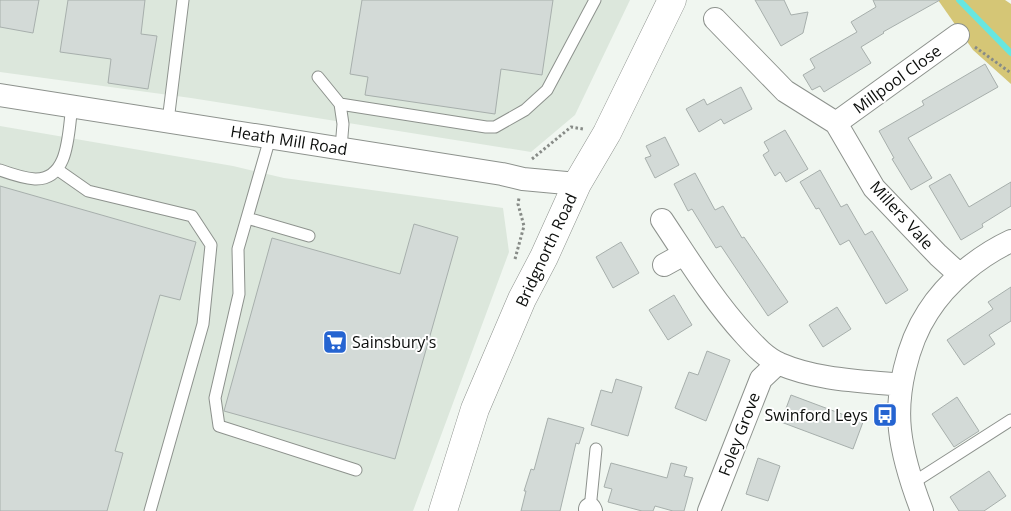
<svg xmlns="http://www.w3.org/2000/svg" width="1011" height="511" font-family="'Open Sans',sans-serif">
<style>
.built{fill:#dce7dc}
.green{fill:#d5c676}
.lines{fill:none;stroke-linecap:round;stroke-linejoin:round}
.stream{stroke:#67e6e0;stroke-width:6}
.building{fill:#d3dad7;stroke:#a7afac}
.service-casing{stroke:#8d928d;stroke-width:13}
.minor-casing{stroke:#8d928d;stroke-width:24}
.secondary-casing{stroke:#8d928d;stroke-width:29}
.path{stroke:#878b87;stroke-width:3;stroke-dasharray:2.5 2.5;stroke-linecap:butt}
.service{stroke:#fff;stroke-width:11}
.minor{stroke:#fff;stroke-width:22}
.secondary{stroke:#fff;stroke-width:28}
.labels{text-anchor:middle;dominant-baseline:central;stroke-width:4;stroke-linejoin:round;paint-order:stroke}
.street-label{font-size:16px;fill:#0c0e0c;stroke:#fff}
.poi-label{font-size:16px;fill:#0c0e0c;stroke:#fff;text-anchor:start}
</style>
<rect width="100%" height="100%" fill="#f0f6f0"/>
<path class="built" d="M 0,0 L 630,0 L 575,115 L 531,152 L 191,98 L 0,72 Z
M 0,126 L 233,166 L 284,178 L 503,208 L 509,252 L 413,511 L 0,511 Z"/>
<path class="green" d="M 938,0 L 1005,0 L 1011,4 L 1011,84 L 973,50 Z"/>
<g class="lines">
<path class="stream" d="M 959,0 L 1011,53"/>
</g>
<path class="building" d="M 0,0 L 39,0 L 33,33 L 0,27 Z
M 68,0 L 145,0 L 141,34 L 157,36 L 148,89 L 108,83 L 111,59 L 60,52 Z
M 362,0 L 553,0 L 542,75 L 501,69 L 495,114 L 365,95 L 368,77 L 350,74 Z
M 755,0 L 784,0 L 791,15 L 808,12 L 803,33 L 781,46 Z
M 873,0 L 940,0 L 883,32 L 884,33 L 861,47 L 871,63 L 824,92 L 820,86 L 812,90 L 803,75 L 815,68 L 810,59 L 857,32 L 851,22 L 876,7 Z
M 985,64 L 998,87 L 908,138 L 932,178 L 911,190 L 892,159 L 894,158 L 879,131 L 924,105 L 922,101 Z
M 741,87 L 752,109 L 724,124 L 721,119 L 699,132 L 686,109 L 704,99 L 707,105 Z
M 785,130 L 808,169 L 786,182 L 780,172 L 775,176 L 763,155 L 769,151 L 764,142 Z
M 665,137 L 679,165 L 655,178 L 645,158 L 651,156 L 646,146 Z
M 820,170 L 841,207 L 847,204 L 865,235 L 872,231 L 908,290 L 886,304 L 849,240 L 840,245 L 819,208 L 816,209 L 800,182 Z
M 695,173 L 715,210 L 723,206 L 742,238 L 744,237 L 788,302 L 768,316 L 721,246 L 716,248 L 692,209 L 688,211 L 674,184 Z
M 950,174 L 969,207 L 1011,182 L 1011,206 L 982,224 L 983,227 L 961,240 L 929,186 Z
M 0,186 L 196,242 L 180,300 L 160,295 L 115,451 L 123,453 L 107,511 L 0,511 Z
M 414,224 L 458,237 L 395,459 L 224,411 L 272,238 L 400,274 Z
M 621,242 L 639,273 L 613,288 L 596,257 Z
M 1011,287 L 1011,321 L 989,335 L 995,344 L 964,365 L 947,340 L 993,309 L 988,302 Z
M 674,295 L 692,325 L 668,340 L 649,310 Z
M 837,307 L 851,329 L 823,347 L 809,325 Z
M 707,351 L 730,360 L 706,421 L 675,408 L 689,372 L 698,375 Z
M 616,379 L 642,387 L 628,436 L 591,425 L 601,390 L 612,393 Z
M 791,395 L 863,422 L 853,449 L 781,422 Z
M 957,397 L 979,431 L 954,447 L 932,414 Z
M 548,418 L 584,428 L 579,444 L 576,443 L 560,511 L 521,511 L 526,491 L 524,491 L 531,469 L 534,470 Z
M 758,458 L 780,466 L 768,501 L 746,494 Z
M 611,463 L 667,478 L 671,463 L 687,467 L 684,476 L 693,478 L 684,511 L 673,511 L 655,506 L 653,511 L 642,511 L 608,502 L 612,489 L 604,487 Z
M 989,471 L 1006,496 L 984,511 L 959,511 L 950,497 Z"/>
<g class="lines">
<defs>
<path id="service" d="M 318,77 L 340,104 L 343,124 L 341,148
M 340,104 L 486,127 L 495,127 L 525,110 L 547,90 L 595,0
M 168,121 L 183,0
M 270,138 L 238,249 L 239,294 L 215,398 L 219,426 L 356,470
M 0,170 C 11,174 23,178 35,179 C 70,180 68,131 72,106
M 58,170 L 88,191 L 192,216 L 211,245 L 203,324 L 150,511
M 247,218 L 309,236
M 911,484 L 1011,420
M 590,509 L 596,449"/>
<path id="minor" d="M 715,19 L 785,91 L 836,123 L 874,188 L 938,255 L 960,275
M 0,95 L 502,174 L 523,179 L 577,184
M 836,123 L 958,35
M 662,220 C 688,259 713,300 745,335 C 755,346 766,358 780,364 C 817,380 861,381 901,385
M 664,265 L 684,254
M 590,509 L 591,511
M 709,511 L 761,379 L 778,363
M 922,511 C 912,485 903,458 900,430 C 896,393 907,344 928,312 C 947,282 979,256 1011,241"/>
<path id="secondary" d="M 443,511 L 475,409 L 522,299 L 544,257 L 577,184 L 607,133 L 672,0"/>
</defs>
<use href="#service" class="service-casing"/>
<use href="#minor" class="minor-casing"/>
<use href="#secondary" class="secondary-casing"/>
<path class="path" d="M 975,47 L 1011,73
M 532,159 L 571,127 L 583,129
M 515,259 L 524,226 L 518,204 L 519,198"/>
<use href="#service" class="service"/>
<use href="#minor" class="minor"/>
<use href="#secondary" class="secondary"/>
</g>
<defs>
<symbol id="supermarket-square" viewBox="-11 -11 22 22"><rect x="-9" y="-9" width="18" height="18" rx="4" fill="#2564d1" stroke="#fff"/><path d="M-6-5.5h2.5l.6 2H6L4.5 2H-2.5L-4.4-4H-6ZM-1.5 3.2a1.3 1.3 0 1 0 .1 0ZM3 3.2a1.3 1.3 0 1 0 .1 0Z" fill="#fff"/></symbol>
<symbol id="bus-square" viewBox="-11 -11 22 22"><rect x="-9" y="-9" width="18" height="18" rx="4" fill="#2564d1" stroke="#fff"/><path d="M-5-6H5V4H4V6H2V4H-2V6H-4V4H-5ZM-3.5-4V0h7V-4ZM-3.5 1.2v1.5H-2V1.2ZM2 1.2v1.5H3.5V1.2Z" fill="#fff"/></symbol>
</defs>
<g fill-rule="evenodd">
<use href="#supermarket-square" x="321" y="328" width="28" height="28"/>
<use href="#bus-square" x="871" y="401" width="28" height="28"/>
</g>
<g class="labels">
<g class="street-label">
<text transform="translate(897 79) rotate(-36)">Millpool Close</text>
<text transform="translate(289 140) rotate(9)">Heath Mill Road</text>
<text transform="translate(902 215) rotate(48)">Millers Vale</text>
<text transform="translate(546 250) rotate(-65)">Bridgnorth Road</text>
<text transform="translate(739 434) rotate(-69)">Foley Grove</text>
</g>
<g class="poi-label">
<text x="352" y="342">Sainsbury's</text>
<text x="868" y="415" text-anchor="end">Swinford Leys</text>
</g>
</g>
</svg>
